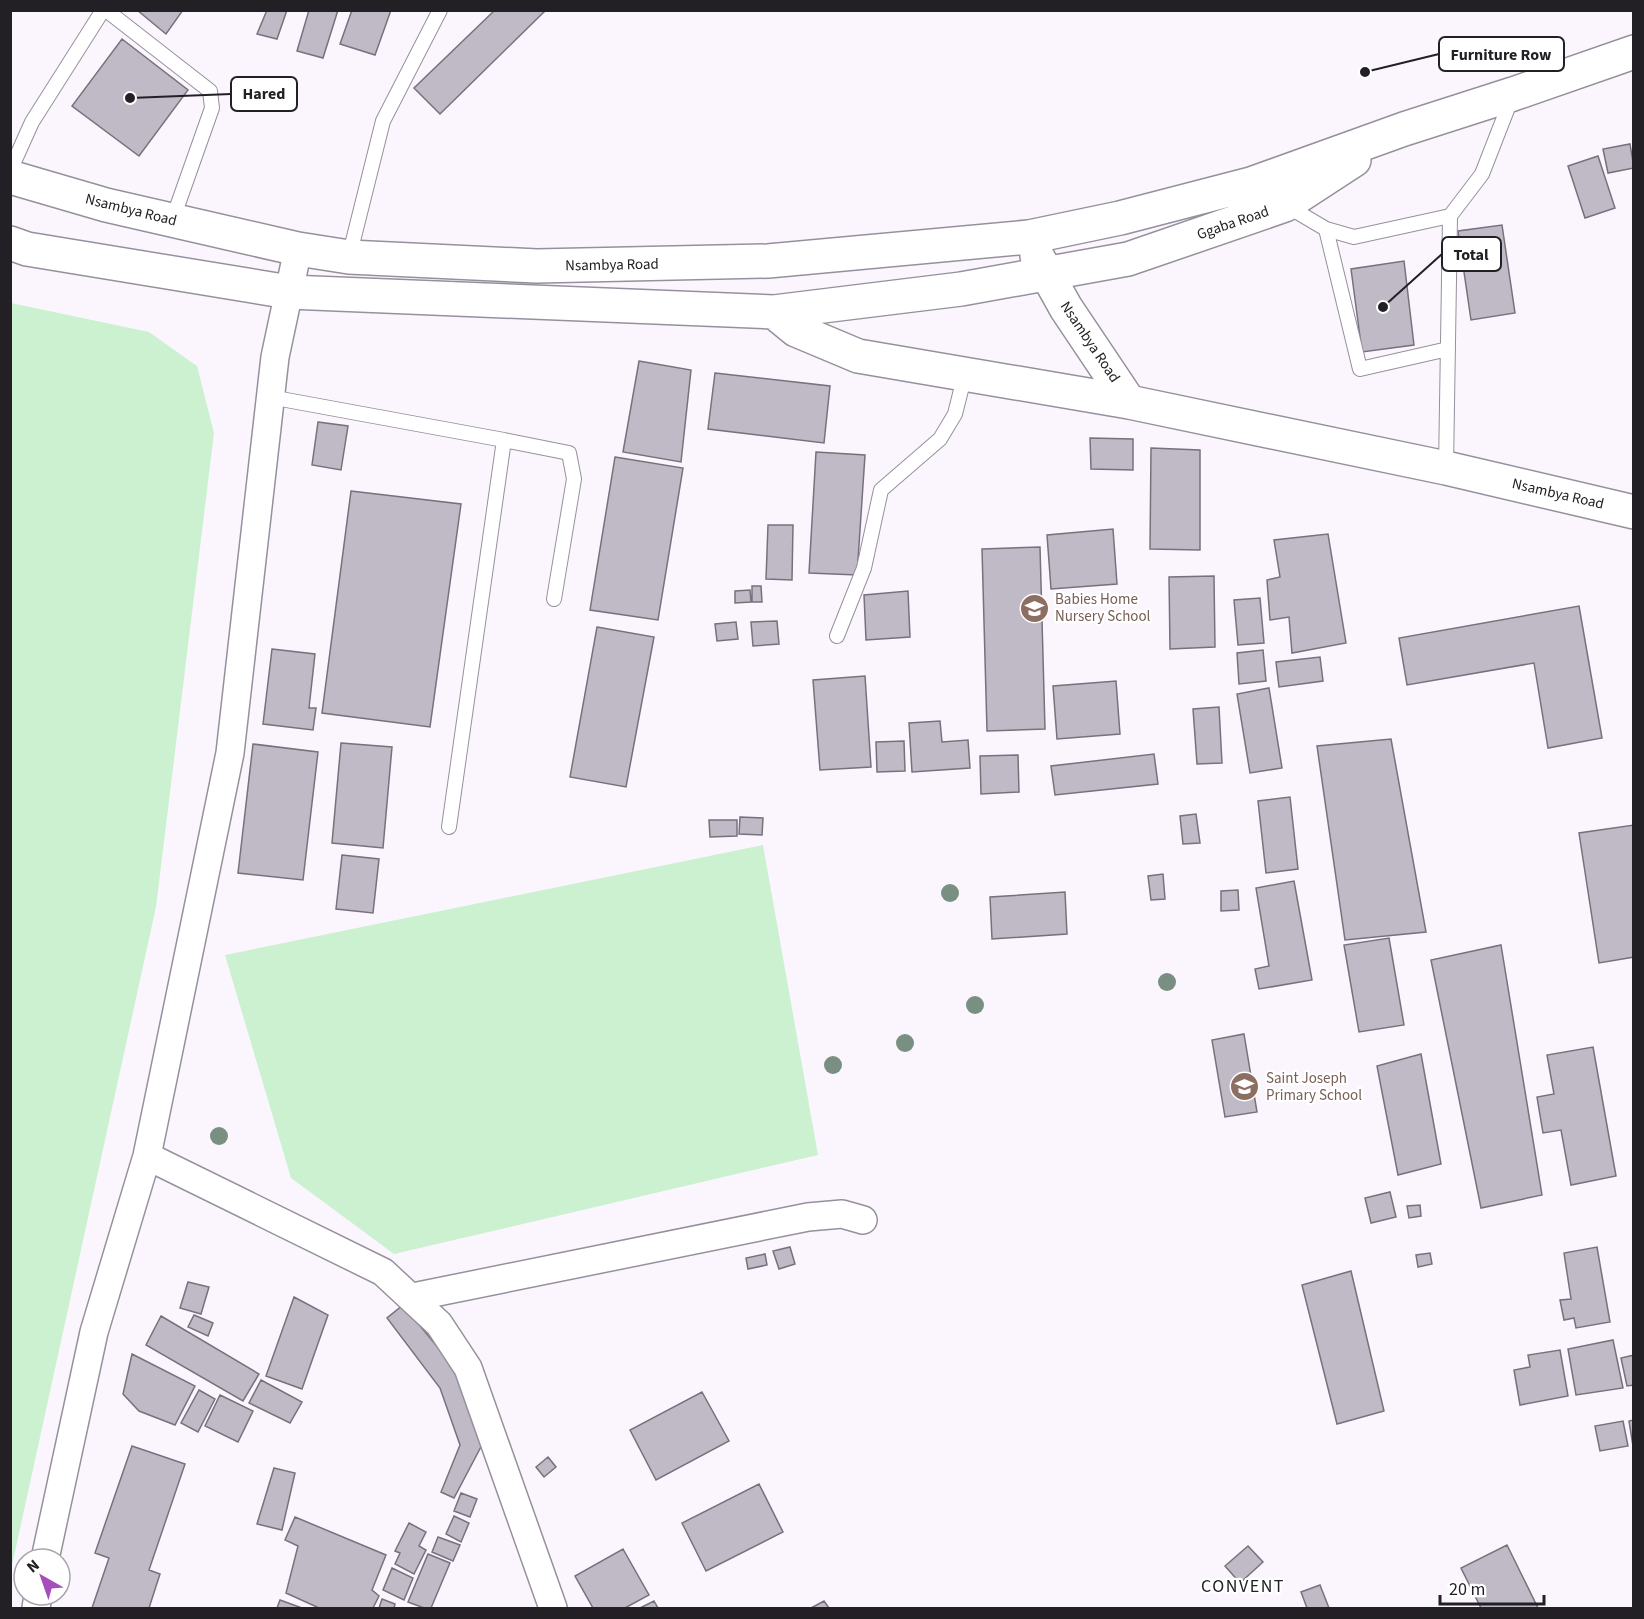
<svg xmlns="http://www.w3.org/2000/svg" width="1644" height="1619" font-family="'Source Sans 3',sans-serif">
<style>
.green{fill:#ccf1d1}
.building{fill:#c0b9c6;stroke:#77717d;stroke-width:1.5}
.lines{fill:none;stroke-linecap:round;stroke-linejoin:round}
.service-casing{stroke:#96909c;stroke-width:16}
.minor-casing{stroke:#96909c;stroke-width:30}
.secondary-casing{stroke:#96909c;stroke-width:36}
.service{stroke:#fff;stroke-width:14}
.minor{stroke:#fff;stroke-width:27}
.secondary{stroke:#fff;stroke-width:33}
.tree{fill:#798f81}
.labels{text-anchor:middle;dominant-baseline:central;stroke-width:4.5;stroke-linejoin:round;paint-order:stroke}
.street-label{font-size:15px;fill:#232025;stroke:#fff}
.education-label{font-size:15px;fill:#785e54;stroke:#fff;text-anchor:start}
.quarter-label{font-size:18px;letter-spacing:1.5px;fill:#232025;stroke:#fff}
.leader{fill:none;stroke:#232025;stroke-width:2}
.callout-dot{fill:#232025;stroke:#fff;stroke-width:2}
.callout{fill:#fff;stroke:#232025;stroke-width:2}
.callout-label{font-size:16px;text-anchor:middle;font-weight:bold;fill:#232025}
</style>
<rect width="100%" height="100%" fill="#fbf6fe"/>
<path class="green" d="M 11,303 L 149,332 L 197,366 L 214,433 L 156,907 L 11,1570 Z
M 763,845 L 818,1155 L 394,1254 L 291,1178 L 225,955 Z"/>
<path class="building" d="M 137,10 L 183,10 L 166,34 Z
M 267,10 L 287,10 L 277,39 L 257,34 Z
M 309,10 L 338,10 L 323,58 L 297,51 Z
M 352,10 L 391,10 L 375,55 L 340,44 Z
M 495,10 L 546,10 L 440,114 L 414,88 Z
M 122,39 L 188,90 L 139,156 L 72,106 Z
M 1630,144 L 1634,168 L 1608,173 L 1603,149 Z
M 1598,156 L 1615,208 L 1585,218 L 1568,166 Z
M 1502,225 L 1515,313 L 1471,320 L 1458,231 Z
M 1404,261 L 1414,345 L 1362,352 L 1351,269 Z
M 639,361 L 691,370 L 681,462 L 623,452 Z
M 715,373 L 830,386 L 824,443 L 708,429 Z
M 318,422 L 348,426 L 341,470 L 312,465 Z
M 1090,438 L 1133,439 L 1133,470 L 1091,469 Z
M 1151,448 L 1200,450 L 1200,550 L 1150,549 Z
M 816,452 L 865,455 L 857,575 L 809,573 Z
M 615,457 L 683,468 L 658,620 L 590,610 Z
M 351,491 L 461,504 L 430,727 L 322,713 Z
M 768,525 L 793,525 L 792,580 L 766,579 Z
M 1113,529 L 1117,584 L 1051,589 L 1047,535 Z
M 1328,534 L 1346,643 L 1292,653 L 1289,617 L 1270,620 L 1267,580 L 1280,577 L 1274,540 Z
M 1040,547 L 1045,729 L 987,731 L 982,549 Z
M 1214,576 L 1215,647 L 1170,649 L 1169,577 Z
M 752,586 L 761,586 L 762,602 L 752,602 Z
M 750,590 L 751,602 L 735,603 L 735,591 Z
M 908,591 L 910,637 L 866,640 L 864,595 Z
M 1260,598 L 1264,643 L 1238,645 L 1234,600 Z
M 1579,606 L 1602,738 L 1548,748 L 1534,663 L 1407,685 L 1399,638 Z
M 777,621 L 779,644 L 753,646 L 751,622 Z
M 736,622 L 738,639 L 717,641 L 715,624 Z
M 597,627 L 654,637 L 626,787 L 570,777 Z
M 272,649 L 315,654 L 309,708 L 316,708 L 313,730 L 263,724 Z
M 1263,650 L 1266,681 L 1239,684 L 1237,653 Z
M 1320,657 L 1323,681 L 1279,687 L 1276,662 Z
M 865,676 L 871,767 L 820,770 L 813,680 Z
M 1116,681 L 1120,734 L 1057,739 L 1053,686 Z
M 1269,688 L 1282,768 L 1250,773 L 1237,694 Z
M 1219,707 L 1222,763 L 1197,764 L 1193,709 Z
M 940,721 L 942,742 L 968,740 L 970,768 L 912,772 L 909,723 Z
M 1391,739 L 1426,932 L 1345,940 L 1317,746 Z
M 904,741 L 905,771 L 877,772 L 876,742 Z
M 341,743 L 392,747 L 383,848 L 332,843 Z
M 253,744 L 318,752 L 303,880 L 238,873 Z
M 1154,754 L 1158,784 L 1055,795 L 1051,766 Z
M 1018,755 L 1019,792 L 981,794 L 980,756 Z
M 1290,797 L 1298,869 L 1266,873 L 1258,801 Z
M 1196,814 L 1200,843 L 1183,844 L 1180,816 Z
M 740,817 L 763,818 L 762,835 L 739,834 Z
M 709,820 L 737,820 L 737,836 L 710,837 Z
M 1634,825 L 1634,957 L 1599,963 L 1579,833 Z
M 342,855 L 379,859 L 373,913 L 336,909 Z
M 1163,874 L 1165,899 L 1151,900 L 1148,876 Z
M 1294,881 L 1312,980 L 1259,989 L 1255,969 L 1269,966 L 1256,888 Z
M 1238,890 L 1239,910 L 1221,911 L 1221,891 Z
M 1065,892 L 1067,934 L 992,939 L 990,897 Z
M 1389,938 L 1404,1025 L 1359,1032 L 1344,945 Z
M 1501,945 L 1542,1195 L 1481,1208 L 1431,960 Z
M 1244,1034 L 1257,1112 L 1225,1117 L 1212,1040 Z
M 1593,1047 L 1616,1176 L 1571,1185 L 1561,1130 L 1543,1133 L 1537,1097 L 1554,1094 L 1547,1055 Z
M 1421,1054 L 1441,1164 L 1398,1175 L 1377,1066 Z
M 1390,1192 L 1396,1217 L 1371,1223 L 1365,1198 Z
M 1420,1205 L 1421,1216 L 1409,1218 L 1407,1206 Z
M 790,1247 L 795,1264 L 779,1269 L 773,1251 Z
M 1597,1247 L 1610,1322 L 1576,1328 L 1574,1318 L 1564,1320 L 1560,1300 L 1571,1299 L 1564,1253 Z
M 1430,1253 L 1432,1264 L 1418,1267 L 1416,1255 Z
M 765,1254 L 767,1265 L 748,1269 L 746,1258 Z
M 1351,1271 L 1384,1411 L 1337,1424 L 1302,1285 Z
M 188,1282 L 209,1287 L 201,1314 L 180,1308 Z
M 294,1297 L 328,1315 L 302,1389 L 266,1376 Z
M 403,1305 L 458,1372 L 483,1443 L 454,1498 L 441,1492 L 460,1445 L 440,1388 L 387,1318 Z
M 194,1315 L 213,1323 L 208,1336 L 188,1327 Z
M 161,1316 L 259,1374 L 243,1401 L 146,1345 Z
M 1613,1340 L 1623,1388 L 1576,1395 L 1568,1349 Z
M 1560,1350 L 1568,1396 L 1520,1405 L 1514,1370 L 1530,1367 L 1528,1355 Z
M 132,1354 L 195,1386 L 175,1425 L 139,1411 L 123,1394 Z
M 1634,1355 L 1634,1385 L 1627,1386 L 1621,1358 Z
M 261,1380 L 302,1402 L 290,1423 L 249,1403 Z
M 199,1390 L 215,1399 L 198,1432 L 181,1423 Z
M 702,1392 L 729,1441 L 656,1480 L 630,1430 Z
M 220,1395 L 253,1411 L 238,1442 L 205,1426 Z
M 1634,1420 L 1634,1446 L 1633,1446 L 1629,1421 Z
M 1623,1421 L 1628,1446 L 1600,1451 L 1595,1426 Z
M 132,1446 L 185,1464 L 149,1570 L 160,1574 L 149,1608 L 92,1608 L 109,1558 L 95,1553 Z
M 548,1457 L 556,1467 L 544,1477 L 536,1467 Z
M 274,1468 L 295,1473 L 282,1530 L 257,1524 Z
M 759,1484 L 783,1532 L 706,1571 L 682,1523 Z
M 461,1493 L 477,1499 L 470,1517 L 454,1511 Z
M 454,1516 L 469,1523 L 461,1542 L 446,1534 Z
M 295,1517 L 386,1555 L 372,1590 L 379,1596 L 373,1608 L 319,1608 L 286,1593 L 298,1546 L 285,1540 Z
M 409,1523 L 426,1532 L 419,1546 L 426,1550 L 414,1574 L 395,1564 L 400,1553 L 395,1551 Z
M 438,1537 L 460,1545 L 453,1561 L 432,1552 Z
M 1507,1545 L 1538,1608 L 1481,1608 L 1461,1568 Z
M 1248,1546 L 1263,1562 L 1240,1583 L 1225,1566 Z
M 623,1549 L 649,1595 L 625,1608 L 593,1608 L 575,1576 Z
M 428,1554 L 450,1563 L 431,1608 L 424,1608 L 408,1602 Z
M 392,1568 L 413,1578 L 404,1600 L 383,1590 Z
M 1320,1585 L 1329,1608 L 1307,1608 L 1301,1592 Z
M 382,1599 L 395,1604 L 394,1608 L 379,1608 Z
M 280,1600 L 302,1608 L 277,1608 Z
M 654,1601 L 658,1608 L 640,1608 Z
M 824,1601 L 829,1608 L 811,1608 Z"/>
<g class="lines">
<defs>
<path id="service" d="M 106,10 L 210,91 L 212,108 L 172,221
M 10,171 L 32,122 L 103,10
M 1287,206 L 1326,229 L 1354,237 L 1450,216 L 1482,174 L 1512,97
M 1326,229 L 1360,369 L 1448,349
M 349,257 L 383,121 L 440,10
M 270,397 L 504,440 L 449,827
M 504,440 L 569,453 L 574,479 L 554,599
M 1446,468 L 1450,216
M 837,636 L 864,568 L 881,490 L 940,439 L 955,414 L 965,374"/>
<path id="minor" d="M 147,1156 L 383,1272 L 439,1324 L 468,1368 L 553,1608
M 413,1297 L 808,1217 L 842,1214 L 863,1220
M 45,1559 L 94,1332 L 147,1156 L 230,753 L 275,357 L 298,249
M 36,1608 L 38,1595"/>
<path id="secondary" d="M 10,177 L 106,205 L 298,249 L 349,257 L 537,266 L 768,261 L 1029,237 L 1120,218 L 1251,184 L 1404,129 L 1513,94 L 1634,52
M 10,243 L 27,249 L 289,292 L 774,312 L 961,289 L 1128,259 L 1285,205 L 1354,160
M 1037,256 L 1066,308 L 1129,402
M 774,312 L 796,330 L 858,356 L 1129,402 L 1446,468 L 1634,512"/>
</defs>
<use href="#service" class="service-casing"/>
<use href="#minor" class="minor-casing"/>
<use href="#secondary" class="secondary-casing"/>
<use href="#service" class="service"/>
<use href="#minor" class="minor"/>
<use href="#secondary" class="secondary"/>
</g>
<g class="tree">
<circle cx="950" cy="893" r="9"/>
<circle cx="1167" cy="982" r="9"/>
<circle cx="975" cy="1005" r="9"/>
<circle cx="905" cy="1043" r="9"/>
<circle cx="833" cy="1065" r="9"/>
<circle cx="219" cy="1136" r="9"/>
</g>
<defs>
<symbol id="school-disc" viewBox="-11 -11 22 22"><circle r="9.5" fill="#8d6e63" stroke="#fff"/><path d="M0-5L7-2L0 1L-7-2ZM-4 1L0 2.5L4 1V4Q0 6-4 4Z" fill="#fff"/></symbol>
</defs>
<g fill-rule="evenodd">
<use href="#school-disc" x="1018" y="592" width="33" height="33"/>
<use href="#school-disc" x="1228" y="1070" width="33" height="33"/>
</g>
<g class="labels">
<g class="street-label">
<text transform="translate(131 210) rotate(14)">Nsambya Road</text>
<text transform="translate(1233 223) rotate(-19)">Ggaba Road</text>
<text transform="translate(612 265) rotate(-1)">Nsambya Road</text>
<text transform="translate(1090 342) rotate(56)">Nsambya Road</text>
<text transform="translate(1558 494) rotate(13)">Nsambya Road</text>
</g>
<g class="education-label">
<text x="1055" y="599">Babies Home<tspan x="1055" dy="17">Nursery School</tspan></text>
<text x="1266" y="1078">Saint Joseph<tspan x="1266" dy="17">Primary School</tspan></text>
</g>
<g class="quarter-label">
<text x="1243" y="1586">CONVENT</text>
</g>
</g>
<path class="leader" d="M1365 72L1439 54M130 98L231 94M1383 307L1442 254"/>
<g class="callout-dot">
<circle cx="1365" cy="72" r="6"/>
<circle cx="130" cy="98" r="6"/>
<circle cx="1383" cy="307" r="6"/>
</g>
<g class="callout">
<rect x="1439" y="37" width="125" height="34" rx="6"/>
<rect x="231" y="77" width="66" height="34" rx="6"/>
<rect x="1442" y="237" width="59" height="34" rx="6"/>
</g>
<g class="callout-label">
<text x="1501" y="60">Furniture Row</text>
<text x="264" y="99">Hared</text>
<text x="1471" y="260">Total</text>
</g>
<rect width="1644" height="1619" fill="none" stroke="#232025" stroke-width="24"/>
<g transform="translate(42 1577) rotate(320)"><circle r="28" fill="#ffffff" stroke="#a7a6a8" stroke-width="1.5"/>
<path d="M0-4.5L10 22L0 15L-10 22Z" fill="#a64fbc"/>
<text y="-9" font-size="16" font-weight="bold" text-anchor="middle" fill="#232025">N</text>
</g>
<path d="M1440 1595v9h104v-9" fill="none" stroke="#232025" stroke-width="3"/>
<text x="1449" y="1595" font-size="18" fill="#232025" stroke="#ffffff" stroke-width="4.5" paint-order="stroke">20 m</text>
</svg>
